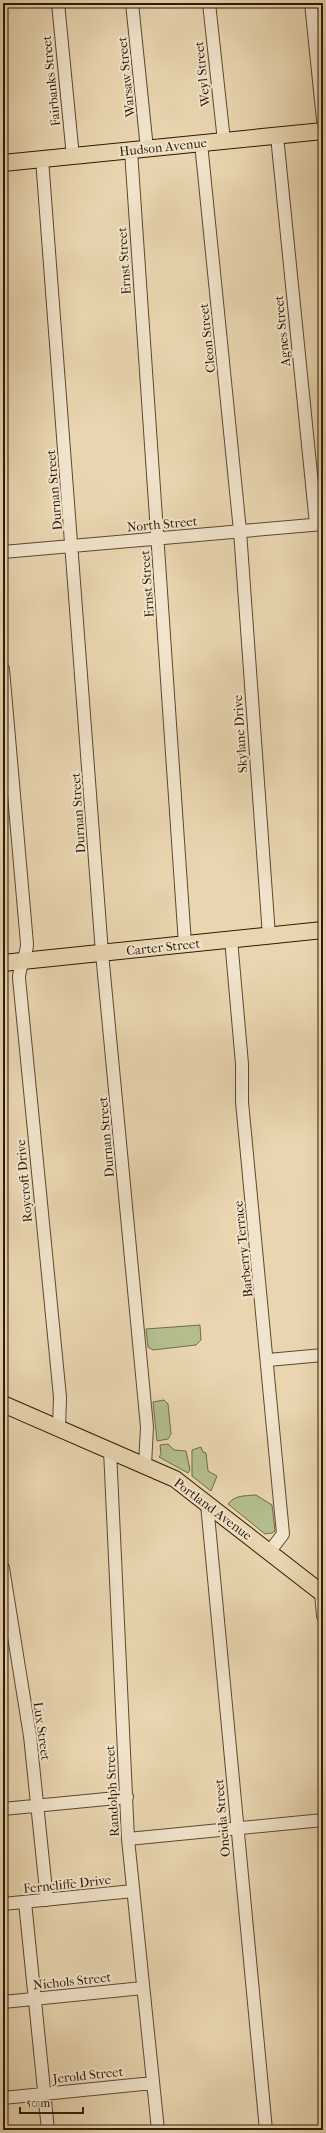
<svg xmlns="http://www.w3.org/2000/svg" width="326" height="2133" font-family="'IM FELL French Canon',serif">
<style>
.green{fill:#b4be8d;stroke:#716c48}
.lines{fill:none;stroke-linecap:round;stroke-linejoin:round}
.minor-casing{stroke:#5d482f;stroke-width:14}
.major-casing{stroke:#2e1904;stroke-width:18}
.minor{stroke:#f1e4cc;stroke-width:12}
.major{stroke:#e9d6b0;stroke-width:16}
.labels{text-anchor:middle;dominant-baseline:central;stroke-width:4;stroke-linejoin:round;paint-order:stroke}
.street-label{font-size:13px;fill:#2e1904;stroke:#f1e4cc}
</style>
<rect width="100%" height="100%" fill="#e9d6b0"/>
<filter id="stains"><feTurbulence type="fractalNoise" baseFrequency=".005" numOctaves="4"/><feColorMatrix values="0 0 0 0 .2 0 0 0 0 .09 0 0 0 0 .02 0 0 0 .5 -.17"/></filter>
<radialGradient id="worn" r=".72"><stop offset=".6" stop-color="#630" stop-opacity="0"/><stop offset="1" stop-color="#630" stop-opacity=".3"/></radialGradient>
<path class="green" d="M 200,1325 L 201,1340 L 196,1345 L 153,1350 L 148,1347 L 146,1329 Z
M 164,1400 L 168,1404 L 171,1434 L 168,1439 L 157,1441 L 153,1402 Z
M 168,1444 L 174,1450 L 186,1451 L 190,1470 L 188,1473 L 159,1457 L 161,1454 L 160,1445 Z
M 201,1447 L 203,1452 L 206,1453 L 208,1471 L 217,1476 L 211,1491 L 192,1476 L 192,1450 Z
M 256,1495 L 272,1505 L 275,1531 L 272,1533 L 265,1534 L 228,1504 C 235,1495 244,1496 256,1495 Z"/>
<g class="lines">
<defs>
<path id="minor" d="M 58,3 L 73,157
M 132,3 L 147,149
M 209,3 L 224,141
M 311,3 L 323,120
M 277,136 L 316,524
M 201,143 L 240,531 L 269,936
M 131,151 L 185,944
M 42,159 L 102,953 L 147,1427 L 145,1465
M 3,552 L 323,524
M 3,669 L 27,944 C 27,956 19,966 19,978 L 60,1397 L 59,1429
M 231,939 L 242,1064 L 242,1102 L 283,1534 L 270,1551
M 268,1360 L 323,1355
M 110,1450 L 128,1839 L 158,2130
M 207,1504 L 266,2130
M 3,1568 L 30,1736 L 47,1900
M 321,1593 L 323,1616
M 3,1809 L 127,1797
M 128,1839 L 323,1820
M 25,1902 L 48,2130
M 3,1904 L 133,1891
M 3,2002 L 143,1988
M 3,2098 L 153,2083"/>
<path id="major" d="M 3,163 L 323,131
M 3,963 L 323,930
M 3,1404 L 175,1479 L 323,1594"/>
</defs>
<use href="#minor" class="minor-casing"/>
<use href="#major" class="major-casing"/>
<use href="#minor" class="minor"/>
<use href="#major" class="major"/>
</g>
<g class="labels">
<g class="street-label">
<text transform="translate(202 74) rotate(-96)">Weyl Street</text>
<text transform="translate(126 77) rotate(-96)">Warsaw Street</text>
<text transform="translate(51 81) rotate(-96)">Fairbanks Street</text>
<text transform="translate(163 147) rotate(-6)">Hudson Avenue</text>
<text transform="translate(124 261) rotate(-94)">Ernst Street</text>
<text transform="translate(282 331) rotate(-96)">Agnes Street</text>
<text transform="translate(207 338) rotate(-96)">Cleon Street</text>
<text transform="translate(54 490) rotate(-95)">Durnan Street</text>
<text transform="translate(162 524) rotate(-5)">North Street</text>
<text transform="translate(147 584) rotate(-94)">Ernst Street</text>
<text transform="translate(240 734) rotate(-94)">Skylane Drive</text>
<text transform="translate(78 813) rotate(-94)">Durnan Street</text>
<text transform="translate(163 947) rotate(-6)">Carter Street</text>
<text transform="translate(106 1137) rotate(-95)">Durnan Street</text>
<text transform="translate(24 1181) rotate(-95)">Roycroft Drive</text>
<text transform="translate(243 1249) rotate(-96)">Barberry Terrace</text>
<text transform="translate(213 1509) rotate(37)">Portland Avenue</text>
<text transform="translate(42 1731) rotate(82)">Lux Street</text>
<text transform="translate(112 1791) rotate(-93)">Randolph Street</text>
<text transform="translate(222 1818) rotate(-95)">Oneida Street</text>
<text transform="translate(67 1884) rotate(-6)">Ferncliffe Drive</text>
<text transform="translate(72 1981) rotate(-6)">Nichols Street</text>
<text transform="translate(88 2075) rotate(-6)">Jerold Street</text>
</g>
</g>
<rect width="326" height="2133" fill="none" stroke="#e9d6b0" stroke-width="16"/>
<rect x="4" y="4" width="318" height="2125" fill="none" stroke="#2e1904" stroke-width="2"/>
<rect x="8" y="8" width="310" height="2117" fill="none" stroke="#2e1904"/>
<path d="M20 2107v6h63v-6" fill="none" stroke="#2e1904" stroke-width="2"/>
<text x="26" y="2107" font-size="12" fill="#2e1904" stroke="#f1e4cc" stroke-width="3" paint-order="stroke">50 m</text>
<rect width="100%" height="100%" filter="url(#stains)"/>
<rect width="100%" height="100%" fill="url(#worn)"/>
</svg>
